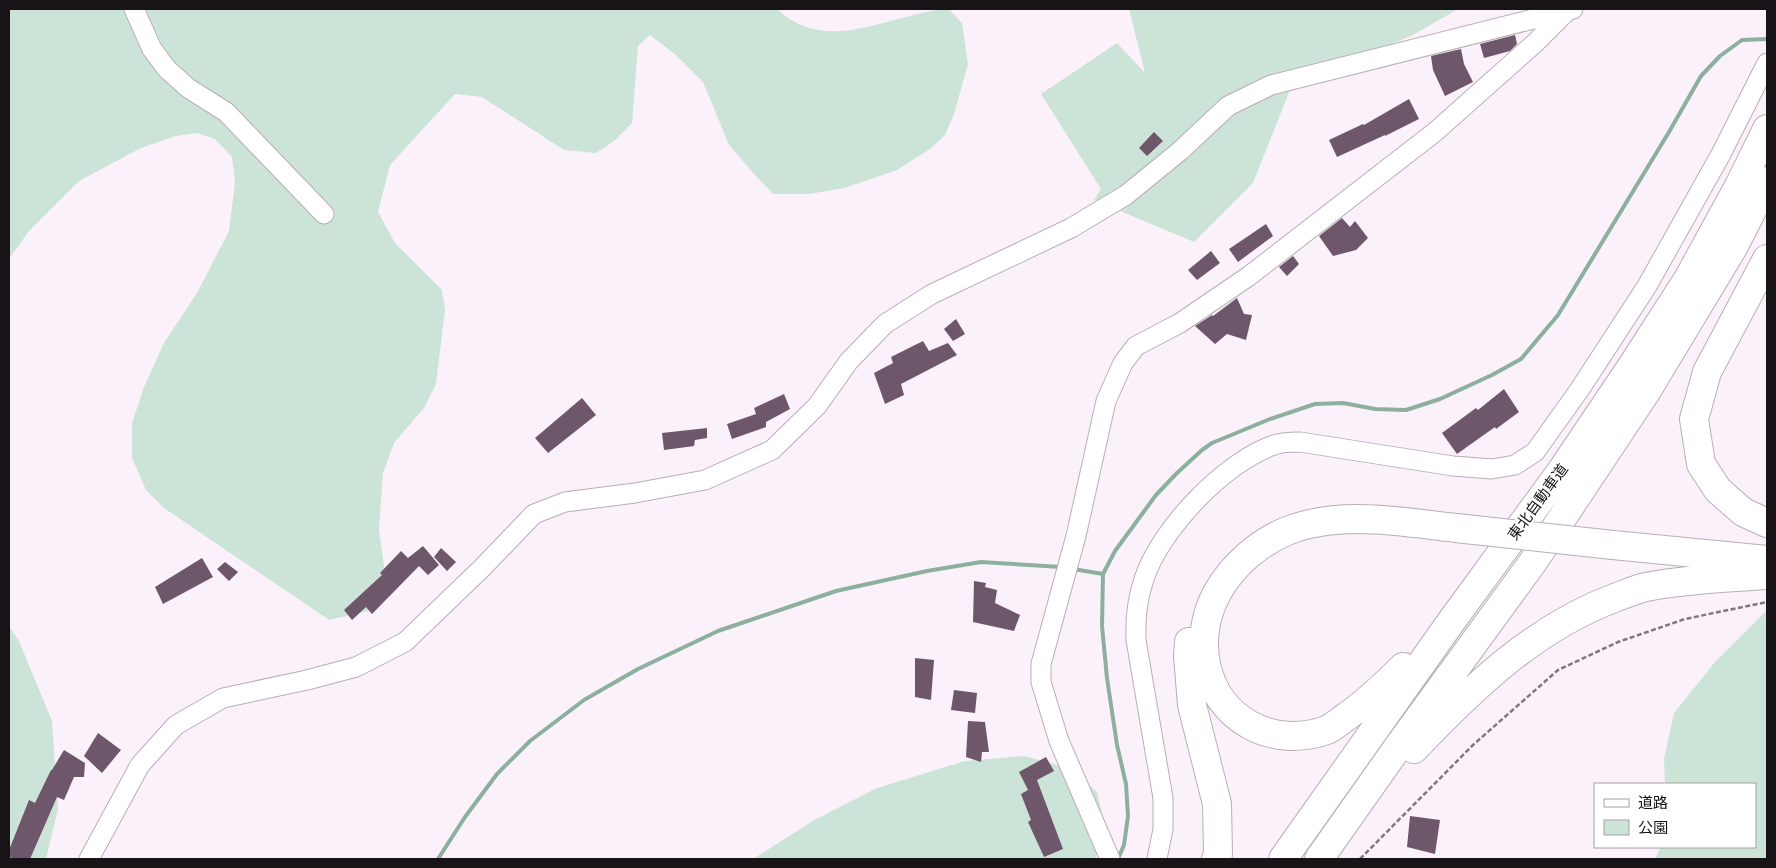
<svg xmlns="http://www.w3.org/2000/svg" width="1776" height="868" font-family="'Times New Roman','Noto Sans JP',serif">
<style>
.green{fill:#cce4d7}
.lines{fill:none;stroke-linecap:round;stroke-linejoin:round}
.stream{stroke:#8daf9e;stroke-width:4}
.building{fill:#6e566b}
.minor-casing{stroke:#b8aeb7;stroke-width:21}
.highway-casing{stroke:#b8aeb7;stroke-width:30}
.path{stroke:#7e787d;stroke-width:2.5;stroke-dasharray:5 2.5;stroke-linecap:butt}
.minor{stroke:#fff;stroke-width:19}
.highway{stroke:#fff;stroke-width:28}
.highway-bridge-casing{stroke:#b8aeb7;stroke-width:30;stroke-linecap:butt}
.highway-bridge{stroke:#fff;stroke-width:28}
.labels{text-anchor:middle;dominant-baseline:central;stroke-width:5;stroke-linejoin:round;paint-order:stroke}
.street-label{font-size:15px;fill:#171316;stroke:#fff}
</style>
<rect width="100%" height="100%" fill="#fbf1fa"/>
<path class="green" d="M 9,9 L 777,9 C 822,50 871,24 922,13 C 930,11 939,9 949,9 L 962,23 L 968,64 L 954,114 L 945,135 L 930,149 L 897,170 L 844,188 L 809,194 L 773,194 L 756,176 L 729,145 L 703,82 L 676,55 L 650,35 L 638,46 L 632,123 L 614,141 L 596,153 L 564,150 L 482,97 L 455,94 L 390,165 L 378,212 L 395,243 L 442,290 L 445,310 L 436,384 L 424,408 L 394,443 L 383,473 L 379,529 L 386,582 L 368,611 L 329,620 L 164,508 L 146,490 L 132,458 L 132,423 L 144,387 L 164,343 L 197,293 L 229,231 L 235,183 L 232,157 L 215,139 L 197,133 L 176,136 L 141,148 L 79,181 L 29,231 L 9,259 Z
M 1129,9 L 1458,9 L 1413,35 L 1292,85 L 1253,183 L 1194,242 L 1094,200 L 1101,189 L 1041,94 L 1117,43 L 1145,73 Z
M 1767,610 L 1767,859 L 1655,859 L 1661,847 L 1755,847 L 1755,784 L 1665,784 L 1664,759 L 1674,713 L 1715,662 Z
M 9,626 L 19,641 L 52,721 L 58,809 L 46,859 L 9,859 Z
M 1024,756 L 1070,768 L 1097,792 L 1105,827 L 1095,859 L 753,859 L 816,819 L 877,788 L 965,761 Z"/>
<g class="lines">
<path class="stream" d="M 1073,569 L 1103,574
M 438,859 L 465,817 L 497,774 L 530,741 L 584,700 L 638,669 L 718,631 L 836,591 L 927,571 L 981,562 L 1061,567
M 1118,859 L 1124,845 L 1128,816 L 1126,784 L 1117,745 L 1107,678 L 1102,626 L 1103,574 L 1115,551 L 1156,495 L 1177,473 L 1202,450 L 1212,443 L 1270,419 L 1315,404 L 1343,403 L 1375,409 L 1406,410 L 1440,399 L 1492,375 L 1521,359 L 1558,315 L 1669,132 L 1701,76 L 1720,56 L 1742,40 L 1767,39"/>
</g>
<path class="building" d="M 1515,35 L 1517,44 L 1510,51 L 1484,58 L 1480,44 Z
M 1461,49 L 1464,64 L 1473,82 L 1445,96 L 1433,70 L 1431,56 Z
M 1409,99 L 1419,119 L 1385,136 L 1385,135 L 1337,157 L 1329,140 L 1363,124 L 1364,125 Z
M 1154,132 L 1163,141 L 1147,156 L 1139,148 Z
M 1342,218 L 1350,227 L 1355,221 L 1368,238 L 1356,250 L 1333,256 L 1319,236 Z
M 1266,224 L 1273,236 L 1238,262 L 1229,249 Z
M 1211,251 L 1220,263 L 1197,280 L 1188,270 Z
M 1293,256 L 1299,264 L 1287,276 L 1279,267 Z
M 1237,298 L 1244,314 L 1252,315 L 1246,340 L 1227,334 L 1215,344 L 1195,326 L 1212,315 L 1213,316 Z
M 956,319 L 965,334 L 953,341 L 944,329 Z
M 923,341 L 929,351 L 948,343 L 957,355 L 901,384 L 904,395 L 885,404 L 874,373 L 893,363 L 891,357 Z
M 1504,389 L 1519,412 L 1496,429 L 1495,427 L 1457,454 L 1442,433 L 1476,408 L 1478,410 Z
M 784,394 L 790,409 L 766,422 L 766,427 L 732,439 L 727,424 L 756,414 L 754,408 Z
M 582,398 L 596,415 L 548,453 L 535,438 Z
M 707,428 L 707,438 L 695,440 L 694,446 L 664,450 L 662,433 Z
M 423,546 L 439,565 L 428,575 L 419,566 L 372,614 L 366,607 L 352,620 L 344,610 L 382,575 L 380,573 L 401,551 L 408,558 Z
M 441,548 L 456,562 L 447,571 L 434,557 Z
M 202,558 L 213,577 L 163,604 L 155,587 Z
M 225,562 L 238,572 L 229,581 L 217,569 Z
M 974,581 L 986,583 L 985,587 L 997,590 L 995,603 L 1020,615 L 1014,631 L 973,622 Z
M 915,658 L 934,660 L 931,700 L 915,697 Z
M 954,690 L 977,693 L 975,713 L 951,710 Z
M 968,721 L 985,722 L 989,752 L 982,752 L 981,762 L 966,757 Z
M 98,733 L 121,750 L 102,773 L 84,756 Z
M 64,750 L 85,763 L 84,777 L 74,777 L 64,800 L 57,797 L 30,859 L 15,859 L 9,857 L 9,850 L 29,800 L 35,803 L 51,770 L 52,770 Z
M 1046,757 L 1054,771 L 1037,780 L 1063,849 L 1044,857 L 1028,822 L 1031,820 L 1021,794 L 1028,790 L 1019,772 Z
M 1410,816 L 1440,820 L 1435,854 L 1407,847 Z"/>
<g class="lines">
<defs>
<path id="minor" d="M 134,9 L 152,49 L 167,69 L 188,88 L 226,112 L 324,214
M 89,859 L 140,765 L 176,725 L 223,698 L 307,680 L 356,667 L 405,642 L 482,568 L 534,514 L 565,502 L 635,493 L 705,480 L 772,450 L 817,406 L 849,361 L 885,324 L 932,294 L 1071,228 L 1126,195 L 1180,151 L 1228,106 L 1271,85 L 1573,9
M 1110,859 L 1059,741 L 1041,682 L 1041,664 L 1076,536 L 1106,401 L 1123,363 L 1136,346 L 1180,323 L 1249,276 L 1435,132 L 1535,43 L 1566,12
M 1157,859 L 1163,829 L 1163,798 L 1136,640 C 1135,619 1137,600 1144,579 C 1160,530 1224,462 1274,445 C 1282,442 1292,442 1300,442 L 1453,466 L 1492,469 L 1515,465 L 1535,452 L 1580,389 L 1647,286 L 1721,154 L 1767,63"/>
<path id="highway" d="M 1767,259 L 1707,372 L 1694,419 L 1701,464 L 1718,490 L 1743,512 L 1767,523
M 1613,545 L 1767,560
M 1189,642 L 1188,655 L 1192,705 L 1217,804 L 1218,854 L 1216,859
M 1403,667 C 1384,686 1365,704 1343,719 C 1338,723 1333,727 1327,730 C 1302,739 1273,738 1250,725 C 1203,699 1192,639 1217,593 C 1232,566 1258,543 1287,531 C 1340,510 1401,522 1456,528
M 1414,749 C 1473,687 1535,627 1617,597 C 1626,594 1636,589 1646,587 C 1686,579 1727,578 1767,575
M 1283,859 L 1453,619 L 1562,470 L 1632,366 L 1688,279 L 1739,186 L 1767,129
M 1319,859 L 1398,747 L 1533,562 L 1646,392 L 1734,246 L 1767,181"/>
</defs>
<use href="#minor" class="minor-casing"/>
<use href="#highway" class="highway-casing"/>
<path class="path" d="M 1360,859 L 1473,745 L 1558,670 L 1618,642 L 1685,619 L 1767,602"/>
<use href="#minor" class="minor"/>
<use href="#highway" class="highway"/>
<defs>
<path id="highway-bridge" d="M 1456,528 L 1613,545"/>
</defs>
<use href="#highway-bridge" class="highway-bridge-casing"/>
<use href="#highway-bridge" class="highway-bridge"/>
</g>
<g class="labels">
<g class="street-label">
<text transform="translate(1538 502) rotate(-54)">東北自動車道</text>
</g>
</g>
<rect width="1776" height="868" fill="none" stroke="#171316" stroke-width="20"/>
<rect x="1594" y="783" width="162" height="65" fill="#ffffff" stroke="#a2a1a2"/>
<rect x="1604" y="799" width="25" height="8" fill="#ffffff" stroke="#a2a1a2"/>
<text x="1638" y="808" font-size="15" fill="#171316">道路</text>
<rect x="1604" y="820" width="25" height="15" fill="#cce4d7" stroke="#a2a1a2"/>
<text x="1638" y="833" font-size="15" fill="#171316">公園</text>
</svg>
